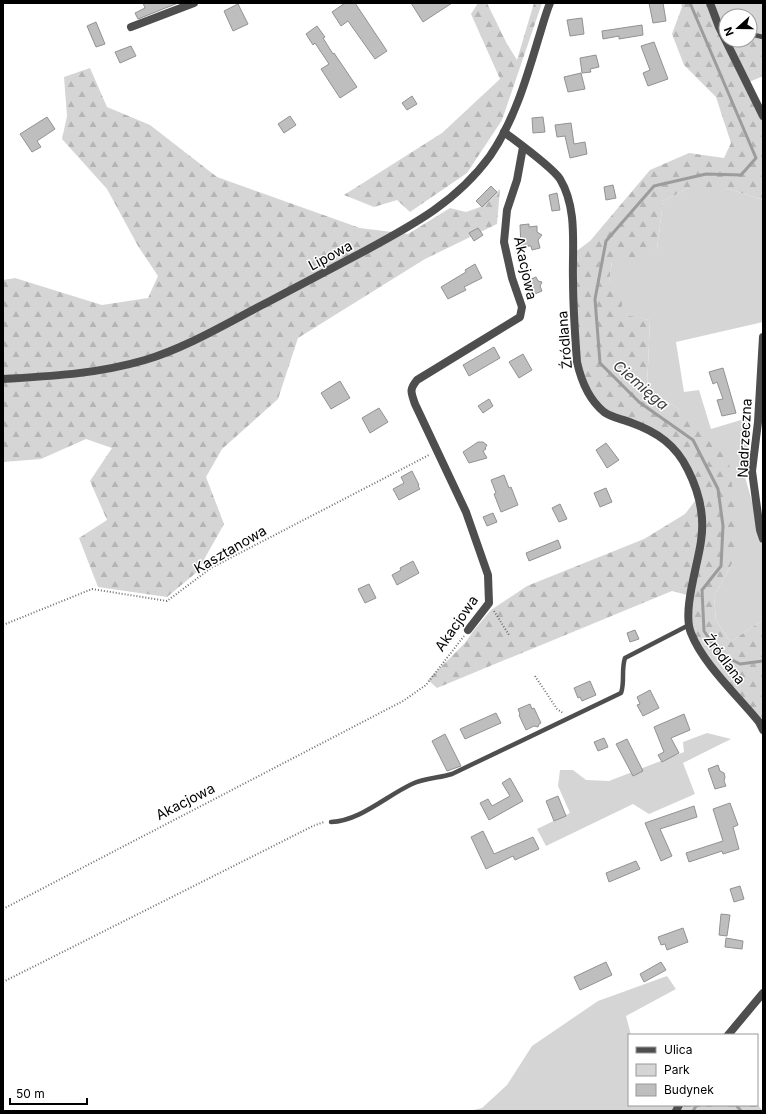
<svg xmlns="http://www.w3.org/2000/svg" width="766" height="1114" font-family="Inter,sans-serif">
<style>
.green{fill:#d5d5d5}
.forest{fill:url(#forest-firs)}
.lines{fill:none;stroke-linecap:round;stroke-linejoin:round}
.stream{stroke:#9c9c9c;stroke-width:3}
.building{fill:#bebebe;stroke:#929292}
.path{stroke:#707070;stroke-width:2;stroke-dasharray:1 2;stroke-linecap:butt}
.service{stroke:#4e4e4e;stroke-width:4.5}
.minor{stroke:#4e4e4e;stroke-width:8}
.tertiary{stroke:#4e4e4e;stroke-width:8}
.labels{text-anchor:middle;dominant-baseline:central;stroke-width:3;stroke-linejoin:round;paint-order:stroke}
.street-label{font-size:14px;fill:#000;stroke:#fff}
.water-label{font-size:15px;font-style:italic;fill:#3d3d3d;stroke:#fff}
</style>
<defs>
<pattern id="forest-firs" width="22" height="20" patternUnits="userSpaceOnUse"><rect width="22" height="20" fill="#d5d5d5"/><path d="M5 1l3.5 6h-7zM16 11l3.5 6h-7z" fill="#b5b5b5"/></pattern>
</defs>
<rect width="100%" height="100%" fill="#fff"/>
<path class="green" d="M 710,3 L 763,3 L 763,37 L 750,34 L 750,16 L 726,16 L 726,28 L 719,27 Z
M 689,188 L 726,188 L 763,200 L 763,322 L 676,342 L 684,392 L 699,390 L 711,429 L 751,417 L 745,477 L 760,530 L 763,532 L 763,620 L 730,642 L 716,620 L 714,596 L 733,562 L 679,409 L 647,389 L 650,320 L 620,315 L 609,282 L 612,261 L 657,249 L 663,201 Z
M 707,733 L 731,739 L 683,763 L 695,794 L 649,814 L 633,804 L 546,846 L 537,829 L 570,813 L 558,786 L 560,770 L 573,770 L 586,780 L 609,781 L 684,752 L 683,742 Z
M 667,976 L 676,989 L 626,1016 L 631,1035 L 629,1035 L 629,1105 L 679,1105 L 676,1111 L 469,1111 L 482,1108 L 507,1085 L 532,1046 L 598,1001 Z"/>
<path class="forest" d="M 478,3 L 487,3 L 507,44 L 517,60 L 534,3 L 542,3 L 502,120 L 467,173 L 410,212 L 397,200 L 374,207 L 344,195 L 442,133 L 500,79 L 471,14 Z
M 681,3 L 710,3 L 719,26 L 726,28 L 726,40 L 750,40 L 750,34 L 763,37 L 763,76 L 747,83 L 763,116 L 763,200 L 726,188 L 689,188 L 663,201 L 657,249 L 626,262 L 612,261 L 609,282 L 624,296 L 620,314 L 650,320 L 647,389 L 679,409 L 728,456 L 738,528 L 733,562 L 714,596 L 716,620 L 730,642 L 763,620 L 763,720 L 759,722 L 732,691 L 690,633 L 691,596 L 672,591 L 437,688 L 428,680 L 465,643 L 474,630 L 491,610 L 527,586 L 644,539 L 685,514 L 698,497 L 675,449 L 597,405 L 577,362 L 574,253 L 590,241 L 650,170 L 689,153 L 724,158 L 731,143 L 716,97 L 684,65 L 672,34 L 682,7 Z
M 90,68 L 107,107 L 150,125 L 217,177 L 360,228 L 408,234 L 450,208 L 466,212 L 483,206 L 500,189 L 497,224 L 425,259 L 298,338 L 278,399 L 222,449 L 206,477 L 224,524 L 197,572 L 167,597 L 98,587 L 79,538 L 107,520 L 90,481 L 112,448 L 86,439 L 41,459 L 3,462 L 3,280 L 15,278 L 102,305 L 148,298 L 158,276 L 138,246 L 107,189 L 62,139 L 67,116 L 64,77 Z
M 757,1104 L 763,1111 L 676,1111 L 679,1105 Z"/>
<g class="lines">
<path class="stream" d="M 690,3 L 756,158 L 741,175 L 706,174 L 654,186 L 606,241 L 595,299 L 600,363 L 639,402 L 693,440 L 718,489 L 723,526 L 721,566 L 702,590 L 704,631 L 719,653 L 740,664 L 763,661
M 736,1105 L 741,1111
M 693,1111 L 696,1106 L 700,1105"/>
</g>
<path class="building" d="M 143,3 L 178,3 L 138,19 L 135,13 L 145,8 Z
M 345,3 L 355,3 L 387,51 L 375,59 L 348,21 L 341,26 L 332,12 Z
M 411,3 L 452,3 L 423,22 Z
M 649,3 L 663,3 L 666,21 L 653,23 Z
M 238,4 L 248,24 L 233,31 L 224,11 Z
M 582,18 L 584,34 L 570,36 L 567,20 Z
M 96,22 L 105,44 L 96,47 L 87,26 Z
M 642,25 L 643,35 L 619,39 L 619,36 L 603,39 L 602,31 Z
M 317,26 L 325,37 L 323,38 L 333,54 L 334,53 L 357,87 L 340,98 L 321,69 L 329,64 L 315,43 L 313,45 L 306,34 Z
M 654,42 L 668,79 L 648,86 L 643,73 L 650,70 L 641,46 Z
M 131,46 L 136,56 L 120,63 L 115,52 Z
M 596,55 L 599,67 L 590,69 L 591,72 L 582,73 L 580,58 Z
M 581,73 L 585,89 L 568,92 L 564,77 Z
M 412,96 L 417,104 L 407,110 L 402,103 Z
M 290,116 L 296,125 L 284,133 L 278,124 Z
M 47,117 L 55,129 L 37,141 L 41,147 L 32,152 L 20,134 Z
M 543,117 L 545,132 L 533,133 L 532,118 Z
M 571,123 L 574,144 L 585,142 L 587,154 L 570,158 L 565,136 L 557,137 L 555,125 Z
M 613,185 L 616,198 L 606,200 L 604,187 Z
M 491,186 L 497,192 L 482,207 L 476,201 Z
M 557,193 L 560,210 L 552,211 L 549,195 Z
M 529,224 L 529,227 L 537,226 L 537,232 L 542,235 L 538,240 L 540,248 L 532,250 L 531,246 L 521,246 L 520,225 Z
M 478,228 L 483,235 L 474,241 L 469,233 Z
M 475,264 L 482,278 L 464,287 L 466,290 L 448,299 L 441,287 L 466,272 L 465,270 Z
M 536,277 L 538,281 L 542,282 L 540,286 L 542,291 L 530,296 L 524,282 Z
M 494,347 L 500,358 L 469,376 L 463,365 Z
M 523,354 L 532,370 L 519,378 L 509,362 Z
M 723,368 L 736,413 L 722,416 L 717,400 L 723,399 L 717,382 L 713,384 L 709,372 Z
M 340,381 L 350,398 L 331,409 L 321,393 Z
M 489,399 L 493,406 L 483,413 L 478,406 Z
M 379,408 L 388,422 L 370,433 L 362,418 Z
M 478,442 L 483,442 L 487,445 L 485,448 L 486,449 L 483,451 L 487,458 L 469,463 L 463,452 Z
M 606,443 L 619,460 L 607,468 L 596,450 Z
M 412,471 L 419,485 L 418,486 L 420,489 L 399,500 L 393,489 L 404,483 L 401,477 Z
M 504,475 L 509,488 L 511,487 L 518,505 L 501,512 L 494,494 L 496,493 L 491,480 Z
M 606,488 L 612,502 L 600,507 L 594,493 Z
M 560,504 L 567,519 L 559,522 L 552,508 Z
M 493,513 L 497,522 L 487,526 L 483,517 Z
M 558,540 L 561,548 L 529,561 L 526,553 Z
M 413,561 L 419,573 L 397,585 L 392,575 L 401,570 L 400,568 Z
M 369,584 L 376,598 L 365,603 L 358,589 Z
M 635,630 L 639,639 L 630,642 L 627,633 Z
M 590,681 L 596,695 L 582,701 L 580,697 L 578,698 L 574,688 Z
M 650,690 L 659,708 L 643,716 L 637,705 L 640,704 L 637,697 Z
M 530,704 L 532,709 L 534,708 L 541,723 L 539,724 L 538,727 L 534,726 L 526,730 L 519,715 L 520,714 L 518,709 Z
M 496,713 L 501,723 L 465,739 L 460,729 Z
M 684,714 L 690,730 L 671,738 L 679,753 L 662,762 L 658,755 L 664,752 L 654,727 Z
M 445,734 L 461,766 L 447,771 L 432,741 Z
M 604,738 L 608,747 L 598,751 L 594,742 Z
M 627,739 L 643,771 L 633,776 L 616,744 Z
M 718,765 L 720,771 L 724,773 L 725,777 L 724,781 L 726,786 L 715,789 L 708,769 Z
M 510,778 L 523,801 L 489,820 L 480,803 L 488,799 L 492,806 L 510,796 L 502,783 Z
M 558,796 L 566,816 L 554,821 L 546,801 Z
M 730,803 L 738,825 L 733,827 L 739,849 L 723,854 L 722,851 L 689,862 L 686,853 L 723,841 L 713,809 Z
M 694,806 L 697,817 L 660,829 L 672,856 L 661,861 L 645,823 Z
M 483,831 L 494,854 L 533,837 L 539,849 L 515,860 L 513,856 L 486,869 L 471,837 Z
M 636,861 L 640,869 L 609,882 L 606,873 Z
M 740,886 L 744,899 L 734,902 L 730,889 Z
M 721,914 L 730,915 L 727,936 L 719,935 Z
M 683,928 L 688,942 L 667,950 L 665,944 L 661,945 L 658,937 Z
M 726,938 L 743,941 L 742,949 L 725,947 Z
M 606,962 L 612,975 L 580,990 L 574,977 Z
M 661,962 L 666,970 L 644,982 L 640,974 Z"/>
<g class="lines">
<path class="path" d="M 494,611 L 509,635
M 3,625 L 92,589 L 167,601 L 211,568 L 429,455
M 535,676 L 557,709 L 563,713
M 3,909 L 403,701 L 426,685 L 464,636
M 3,982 L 313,826 L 324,822"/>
<path class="service" d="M 750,34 L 763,37
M 331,822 C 360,821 386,796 412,784 C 425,778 439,778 452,774 L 621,693 C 625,682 621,670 625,658 L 689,625"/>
<path class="minor" d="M 710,3 L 719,27 L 763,116
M 131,27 L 194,3
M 504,132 C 517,142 551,166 560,179 C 578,209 572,247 573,280 C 573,307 575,335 577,362 C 581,380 588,399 604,412 C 612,418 623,419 632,423 C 657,432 676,445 688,470 C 699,492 705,516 701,541 C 698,565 682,611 691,633 C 703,664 738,696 759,722 L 763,730
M 763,337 L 758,422 L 752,471 L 760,530 L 763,539
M 468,630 L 489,603 L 488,575 L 466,512 L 415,404 C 411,392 409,390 417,380 L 520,317 L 522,307 L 512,278 L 504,242 L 507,210 L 517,180 L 523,147
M 728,1035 L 763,993
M 676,1111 L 679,1105"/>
<path class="tertiary" d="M 3,379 C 52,376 97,374 145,360 C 188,347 227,323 268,302 C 298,286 329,270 359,254 C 409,227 456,203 490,156 C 514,121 526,80 538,40 C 542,28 545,15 550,3"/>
</g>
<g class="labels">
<g class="street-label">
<text transform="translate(330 255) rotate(-28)">Lipowa</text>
<text transform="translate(526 268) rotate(78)">Akacjowa</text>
<text transform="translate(564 340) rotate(-95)">Źródlana</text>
<text transform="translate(744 438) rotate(-87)">Nadrzeczna</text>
<text transform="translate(230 549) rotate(-30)">Kasztanowa</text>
<text transform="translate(456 623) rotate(-55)">Akacjowa</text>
<text transform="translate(725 659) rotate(53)">Źródlana</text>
<text transform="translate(185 801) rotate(-27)">Akacjowa</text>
</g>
<g class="water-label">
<text transform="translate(641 385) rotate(41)">Ciemięga</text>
</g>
</g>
<rect width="766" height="1114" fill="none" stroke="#000000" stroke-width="8"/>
<rect x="628" y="1034" width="130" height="72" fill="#ffffff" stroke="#999999"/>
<rect x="636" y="1047" width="20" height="6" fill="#4e4e4e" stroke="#999999"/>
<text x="664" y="1054" font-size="12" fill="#000000">Ulica</text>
<rect x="636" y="1064" width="20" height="12" fill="#d5d5d5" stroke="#999999"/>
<text x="664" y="1074" font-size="12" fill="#000000">Park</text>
<rect x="636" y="1084" width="20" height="12" fill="#bebebe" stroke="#999999"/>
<text x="664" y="1094" font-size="12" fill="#000000">Budynek</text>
<g transform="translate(738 28) rotate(249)"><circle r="19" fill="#ffffff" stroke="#999999"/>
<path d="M0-3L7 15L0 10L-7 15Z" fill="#000000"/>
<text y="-6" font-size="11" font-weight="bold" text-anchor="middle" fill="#000000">N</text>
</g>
<path d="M10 1098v6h77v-6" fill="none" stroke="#000000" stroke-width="2"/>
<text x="16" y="1098" font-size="12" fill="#000000" stroke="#ffffff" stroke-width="3" paint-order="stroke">50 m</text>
</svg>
